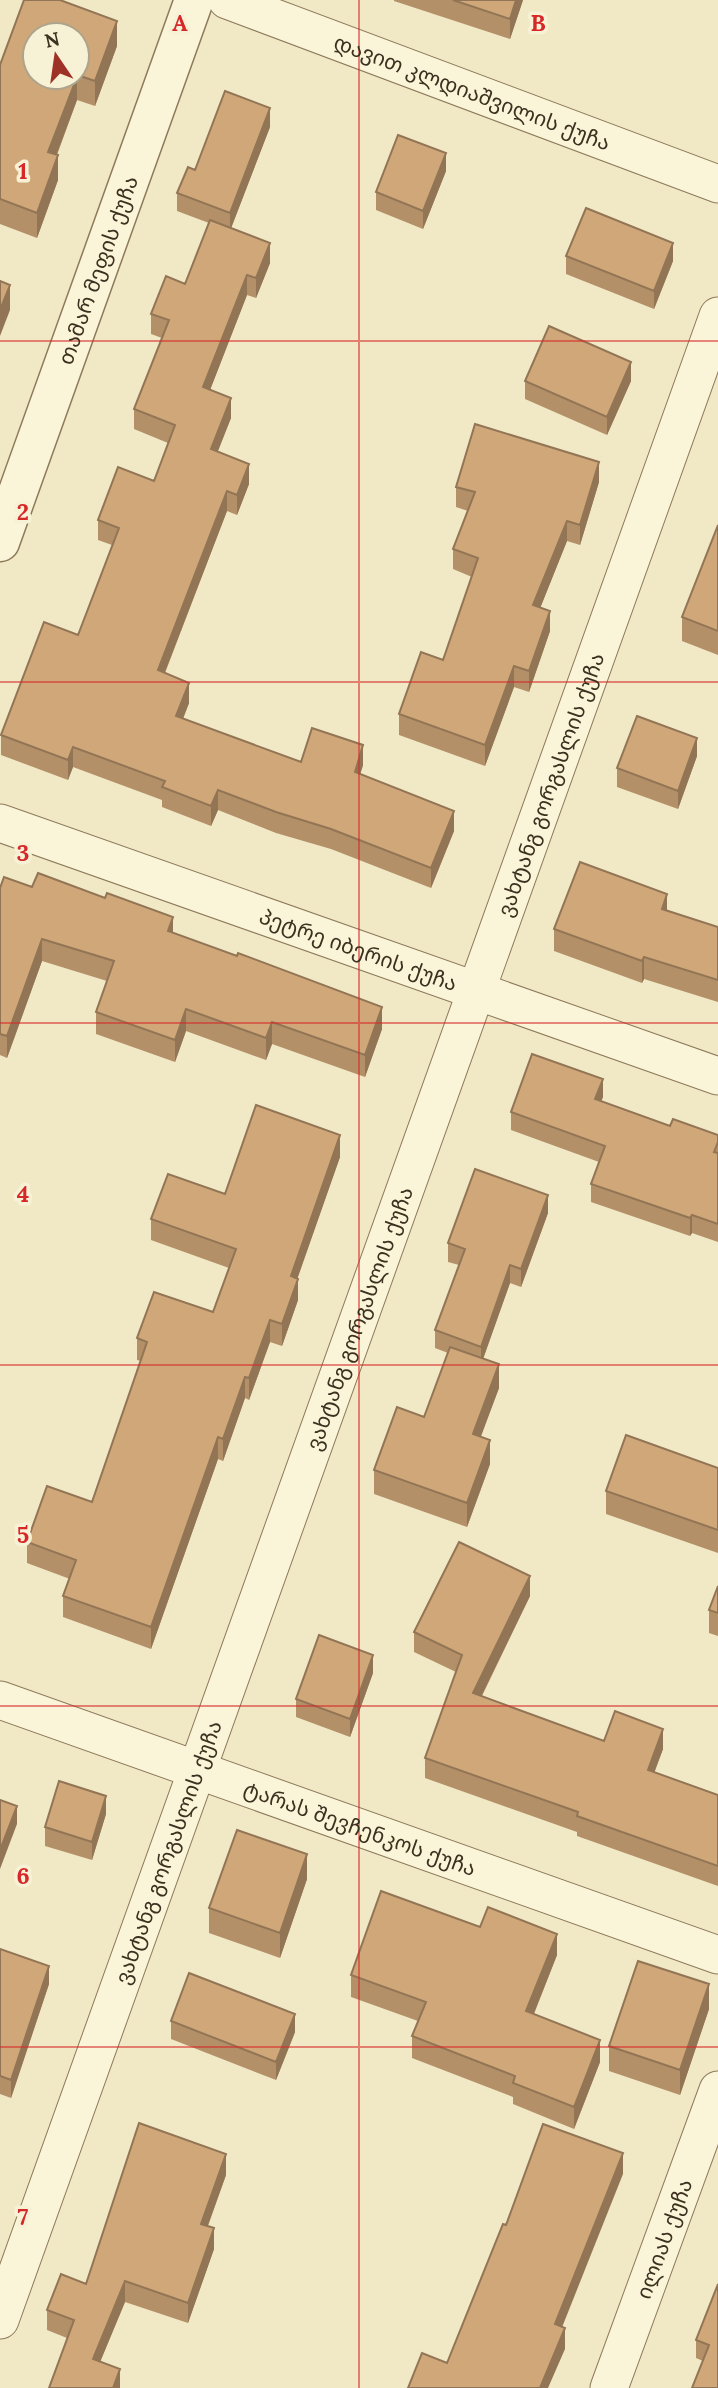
<svg xmlns="http://www.w3.org/2000/svg" width="718" height="2388" font-family="Lora,'Noto Sans Georgian',serif">
<style>
.lines{fill:none;stroke-linecap:round;stroke-linejoin:round}
.minor-casing{stroke:#8d7a5a;stroke-width:39}
.tertiary-casing{stroke:#8d7a5a;stroke-width:41}
.minor{stroke:#faf4d9;stroke-width:37}
.tertiary{stroke:#faf4d9;stroke-width:38}
.wall{fill:#b39068}
.shaded-wall{fill:#927555}
.building{fill:#d0a779;stroke:#927555;stroke-width:2}
.grid{fill:none;stroke:#d62828;stroke-width:2;stroke-opacity:0.55}
.labels{text-anchor:middle;dominant-baseline:central;stroke-width:7;stroke-linejoin:round;paint-order:stroke}
.street-label{font-size:21px;fill:#3c301f;stroke:#f7f1d5}
.grid-label{font-size:23px;text-anchor:middle;font-weight:bold;fill:#d62828;stroke:#f7f1d5;stroke-width:7;stroke-linejoin:round;paint-order:stroke}
</style>
<rect width="100%" height="100%" fill="#f1e8c5"/>
<g class="lines">
<defs>
<g id="minor">
<path id="s1" d="M 227,0 L 718,184"/>
<path id="s2" d="M 0,823 L 718,1076"/>
<path id="s3" d="M 0,1700 L 718,1955"/>
<path id="s4" d="M 0,2320 L 718,316"/>
<path id="s5" d="M 609,2388 L 718,2090"/>
</g>
<g id="tertiary">
<path id="s6" d="M 0,542 L 194,0"/>
</g>
</defs>
<use href="#minor" class="minor-casing"/>
<use href="#tertiary" class="tertiary-casing"/>
<use href="#minor" class="minor"/>
<use href="#tertiary" class="tertiary"/>
</g>
<path class="wall" d="M 394,0 L 523,0 L 510,39 L 394,1 Z
M 117,46 L 95,106 L 77,100 L 57,155 L 58,180 L 37,238 L 0,224 L 0,65 Z
M 270,127 L 231,228 L 270,263 L 256,298 L 247,295 L 210,390 L 231,418 L 217,452 L 249,484 L 237,515 L 227,511 L 165,673 L 189,703 L 183,719 L 301,762 L 363,765 L 360,774 L 454,831 L 431,888 L 331,849 L 276,833 L 218,810 L 211,826 L 162,807 L 162,800 L 73,767 L 68,780 L 1,755 L 1,735 L 78,635 L 112,545 L 98,540 L 98,520 L 154,481 L 168,443 L 134,429 L 134,409 L 162,338 L 151,334 L 151,314 L 185,284 L 209,223 L 177,211 L 177,193 L 195,170 Z
M 446,171 L 423,229 L 376,210 L 376,192 Z
M 566,256 L 673,261 L 654,309 L 566,274 Z
M 525,381 L 631,381 L 607,435 L 525,399 Z
M 599,482 L 580,545 L 567,541 L 540,608 L 550,631 L 529,692 L 514,687 L 485,766 L 399,735 L 399,714 L 443,660 L 472,577 L 453,569 L 453,549 L 468,511 L 456,507 L 456,487 Z
M 718,525 L 718,655 L 682,641 L 682,617 Z
M 697,756 L 678,809 L 617,787 L 617,768 Z
M 32,887 L 173,933 L 382,1029 L 365,1077 L 272,1044 L 266,1060 L 186,1031 L 175,1062 L 96,1034 L 96,1012 L 107,981 L 42,961 L 7,1058 L 0,1055 L 0,888 Z
M 667,911 L 718,927 L 718,1002 L 644,979 L 642,983 L 554,951 L 554,929 Z
M 603,1097 L 601,1101 L 670,1126 L 718,1135 L 718,1242 L 692,1233 L 690,1236 L 591,1202 L 591,1184 L 599,1162 L 511,1130 L 511,1112 Z
M 340,1157 L 297,1278 L 298,1300 L 282,1346 L 270,1342 L 249,1400 L 245,1398 L 223,1461 L 218,1459 L 151,1649 L 63,1617 L 63,1596 L 70,1579 L 27,1563 L 27,1542 L 92,1502 L 141,1361 L 137,1360 L 137,1338 L 213,1312 L 229,1268 L 151,1240 L 151,1219 Z
M 548,1213 L 521,1287 L 510,1283 L 483,1358 L 499,1388 L 480,1437 L 490,1464 L 467,1527 L 374,1494 L 374,1470 L 424,1417 L 448,1353 L 435,1348 L 435,1330 L 459,1265 L 448,1262 L 448,1243 Z
M 718,1468 L 718,1553 L 606,1514 L 606,1491 Z
M 718,1586 L 718,1636 L 709,1633 L 709,1610 Z
M 530,1596 L 482,1696 L 604,1741 L 663,1749 L 654,1772 L 718,1795 L 718,1886 L 577,1836 L 577,1832 L 425,1778 L 425,1758 L 456,1672 L 414,1652 L 414,1632 Z
M 373,1673 L 350,1737 L 296,1717 L 296,1699 Z
M 106,1814 L 92,1860 L 45,1846 L 45,1827 Z
M 307,1879 L 280,1958 L 209,1933 L 209,1908 Z
M 0,1949 L 49,1984 L 11,2098 L 0,2094 Z
M 557,1955 L 534,2014 L 600,2062 L 574,2129 L 513,2104 L 513,2097 L 412,2058 L 412,2036 L 418,2021 L 351,1997 L 351,1975 Z
M 709,2009 L 680,2095 L 609,2071 L 609,2046 Z
M 171,2021 L 295,2032 L 276,2080 L 171,2039 Z
M 226,2175 L 208,2226 L 214,2249 L 188,2323 L 125,2302 L 100,2362 L 120,2388 L 67,2338 L 47,2330 L 47,2310 L 86,2284 Z
M 718,2284 L 718,2388 L 703,2361 L 696,2358 L 696,2340 Z"/>
<path class="shaded-wall" d="M 516,0 L 523,0 L 510,39 L 510,19 Z
M 117,21 L 117,46 L 95,106 L 95,81 Z
M 77,75 L 77,100 L 48,177 L 48,152 Z
M 270,108 L 270,127 L 230,231 L 230,213 Z
M 446,153 L 446,171 L 423,229 L 423,211 Z
M 58,155 L 58,180 L 37,238 L 37,213 Z
M 270,243 L 270,263 L 256,298 L 256,278 Z
M 673,243 L 673,261 L 654,309 L 654,291 Z
M 247,275 L 247,295 L 203,408 L 203,387 Z
M 10,285 L 10,310 L 0,336 L 0,310 Z
M 631,362 L 631,381 L 607,435 L 607,417 Z
M 231,398 L 231,418 L 211,469 L 211,449 Z
M 599,462 L 599,482 L 580,545 L 580,525 Z
M 249,464 L 249,484 L 237,515 L 237,495 Z
M 227,491 L 227,511 L 158,690 L 158,670 Z
M 567,521 L 567,541 L 533,626 L 533,605 Z
M 550,611 L 550,631 L 529,692 L 529,671 Z
M 514,666 L 514,687 L 485,766 L 485,745 Z
M 189,683 L 189,703 L 176,736 L 176,716 Z
M 697,738 L 697,756 L 678,809 L 678,791 Z
M 363,745 L 363,765 L 355,792 L 355,772 Z
M 73,747 L 73,767 L 68,780 L 68,760 Z
M 218,790 L 218,810 L 211,826 L 211,806 Z
M 454,811 L 454,831 L 431,888 L 431,868 Z
M 667,894 L 667,916 L 662,909 Z
M 173,917 L 173,939 L 168,931 Z
M 42,939 L 42,961 L 7,1058 L 7,1036 Z
M 644,957 L 644,979 L 642,983 L 642,961 Z
M 382,1007 L 382,1029 L 365,1077 L 365,1055 Z
M 186,1009 L 186,1031 L 175,1062 L 175,1040 Z
M 272,1022 L 272,1044 L 266,1060 L 266,1038 Z
M 603,1079 L 603,1097 L 595,1117 L 595,1099 Z
M 340,1135 L 340,1157 L 291,1297 L 291,1276 Z
M 548,1195 L 548,1213 L 521,1287 L 521,1269 Z
M 692,1215 L 692,1233 L 690,1236 L 690,1218 Z
M 510,1265 L 510,1283 L 481,1365 L 481,1347 Z
M 298,1279 L 298,1300 L 282,1346 L 282,1324 Z
M 270,1320 L 270,1342 L 249,1400 L 249,1378 Z
M 499,1364 L 499,1388 L 473,1458 L 473,1434 Z
M 245,1377 L 245,1398 L 223,1461 L 223,1439 Z
M 218,1437 L 218,1459 L 151,1649 L 151,1627 Z
M 490,1440 L 490,1464 L 467,1527 L 467,1503 Z
M 530,1576 L 530,1596 L 473,1713 L 473,1693 Z
M 373,1655 L 373,1673 L 350,1737 L 350,1719 Z
M 663,1729 L 663,1749 L 648,1790 L 648,1770 Z
M 106,1796 L 106,1814 L 92,1860 L 92,1842 Z
M 17,1806 L 17,1824 L 0,1869 L 0,1850 Z
M 307,1854 L 307,1879 L 280,1958 L 280,1933 Z
M 557,1934 L 557,1955 L 526,2033 L 526,2011 Z
M 49,1966 L 49,1984 L 11,2098 L 11,2080 Z
M 709,1984 L 709,2009 L 680,2095 L 680,2070 Z
M 295,2014 L 295,2032 L 276,2080 L 276,2062 Z
M 600,2040 L 600,2062 L 574,2129 L 574,2107 Z
M 623,2153 L 623,2174 L 555,2345 L 555,2324 Z
M 226,2154 L 226,2175 L 201,2244 L 201,2224 Z
M 214,2228 L 214,2249 L 188,2323 L 188,2303 Z
M 125,2281 L 125,2302 L 93,2379 L 93,2359 Z
M 565,2328 L 565,2349 L 548,2388 L 540,2388 Z
M 120,2369 L 120,2388 L 113,2388 Z"/>
<path class="building" d="M 24,0 L 60,0 L 117,21 L 95,81 L 77,75 L 77,76 L 77,35 L 35,35 L 35,77 L 77,77 L 48,152 L 58,155 L 37,213 L 0,199 L 0,65 Z
M 453,0 L 516,0 L 510,19 Z
M 225,91 L 270,108 L 230,213 L 177,193 L 188,167 L 195,170 Z
M 398,135 L 446,153 L 423,211 L 376,192 Z
M 586,208 L 673,243 L 654,291 L 566,256 Z
M 210,220 L 270,243 L 256,278 L 247,275 L 203,387 L 231,398 L 211,449 L 249,464 L 237,495 L 227,491 L 158,670 L 189,683 L 176,716 L 301,762 L 312,728 L 363,745 L 355,772 L 454,811 L 431,868 L 331,829 L 276,812 L 218,790 L 211,806 L 162,787 L 165,781 L 73,747 L 68,760 L 1,735 L 44,622 L 78,635 L 119,528 L 98,520 L 118,467 L 154,481 L 175,425 L 134,409 L 169,320 L 151,314 L 166,276 L 185,284 Z
M 0,281 L 10,285 L 0,310 Z
M 549,326 L 631,362 L 607,417 L 525,381 Z
M 475,424 L 599,462 L 580,525 L 567,521 L 533,605 L 550,611 L 529,671 L 514,666 L 485,745 L 399,714 L 421,652 L 443,660 L 478,558 L 453,549 L 475,492 L 456,487 Z
M 718,525 L 718,631 L 682,617 Z
M 637,716 L 697,738 L 678,791 L 617,768 Z
M 580,862 L 667,894 L 662,909 L 718,927 L 718,980 L 644,957 L 642,961 L 554,929 Z
M 38,873 L 105,898 L 107,893 L 173,917 L 168,931 L 237,956 L 238,953 L 382,1007 L 365,1055 L 272,1022 L 266,1038 L 186,1009 L 175,1040 L 96,1012 L 114,961 L 42,939 L 7,1036 L 0,1034 L 0,888 L 4,877 L 32,887 Z
M 532,1054 L 603,1079 L 595,1099 L 670,1126 L 673,1119 L 718,1135 L 718,1142 L 714,1152 L 718,1153 L 718,1224 L 692,1215 L 690,1218 L 591,1184 L 605,1146 L 511,1112 Z
M 256,1105 L 340,1135 L 291,1276 L 298,1279 L 282,1324 L 270,1320 L 249,1378 L 245,1377 L 223,1439 L 218,1437 L 151,1627 L 63,1596 L 76,1560 L 27,1542 L 47,1486 L 92,1502 L 147,1342 L 137,1338 L 154,1292 L 213,1312 L 236,1249 L 151,1219 L 168,1174 L 225,1194 Z
M 475,1169 L 548,1195 L 521,1269 L 510,1265 L 481,1347 L 435,1330 L 465,1249 L 448,1243 Z
M 450,1347 L 499,1364 L 473,1434 L 490,1440 L 467,1503 L 374,1470 L 397,1407 L 424,1417 Z
M 626,1435 L 718,1468 L 718,1530 L 606,1491 Z
M 459,1542 L 530,1576 L 473,1693 L 604,1741 L 615,1711 L 663,1729 L 648,1770 L 718,1795 L 718,1866 L 577,1816 L 578,1812 L 425,1758 L 462,1655 L 414,1632 Z
M 718,1586 L 718,1613 L 709,1610 Z
M 319,1635 L 373,1655 L 350,1719 L 296,1699 Z
M 59,1781 L 106,1796 L 92,1842 L 45,1827 Z
M 0,1800 L 17,1806 L 0,1850 Z
M 237,1830 L 307,1854 L 280,1933 L 209,1908 Z
M 381,1891 L 480,1927 L 488,1907 L 557,1934 L 526,2011 L 600,2040 L 574,2107 L 513,2083 L 515,2076 L 412,2036 L 426,2002 L 351,1975 Z
M 0,1949 L 49,1966 L 11,2080 L 0,2076 Z
M 638,1961 L 709,1984 L 680,2070 L 609,2046 Z
M 189,1973 L 295,2014 L 276,2062 L 171,2021 Z
M 139,2123 L 226,2154 L 201,2224 L 214,2228 L 188,2303 L 125,2281 L 93,2359 L 120,2369 L 113,2388 L 49,2388 L 74,2320 L 47,2310 L 61,2274 L 86,2284 Z
M 543,2124 L 623,2153 L 555,2324 L 565,2328 L 540,2388 L 408,2388 L 422,2353 L 447,2363 L 503,2224 L 506,2225 Z
M 718,2284 L 718,2388 L 692,2388 L 709,2345 L 696,2340 Z"/>
<path class="grid" d="M 359,0 L 359,2388M 0,341 L 718,341M 0,682 L 718,682M 0,1023 L 718,1023M 0,1365 L 718,1365M 0,1706 L 718,1706M 0,2047 L 718,2047"/>
<g class="labels">
<g class="street-label">
<text stroke="none"><textPath href="#s1" startOffset="262">დავით კლდიაშვილის ქუჩა</textPath></text>
<text stroke="none"><textPath href="#s6" startOffset="289">თამარ მეფის ქუჩა</textPath></text>
<text stroke="none"><textPath href="#s4" startOffset="1631">ვახტანგ გორგასლის ქუჩა</textPath></text>
<text stroke="none"><textPath href="#s2" startOffset="380">პეტრე იბერის ქუჩა</textPath></text>
<text stroke="none"><textPath href="#s4" startOffset="1064">ვახტანგ გორგასლის ქუჩა</textPath></text>
<text stroke="none"><textPath href="#s3" startOffset="382">ტარას შევჩენკოს ქუჩა</textPath></text>
<text stroke="none"><textPath href="#s4" startOffset="497">ვახტანგ გორგასლის ქუჩა</textPath></text>
<text stroke="none"><textPath href="#s5" startOffset="159">ილიას ქუჩა</textPath></text>
</g>
</g>
<g class="grid-label">
<text x="180" y="31">A</text>
<text x="538" y="31">B</text>
<text x="23" y="179">1</text>
<text x="23" y="520">2</text>
<text x="23" y="861">3</text>
<text x="23" y="1202">4</text>
<text x="23" y="1543">5</text>
<text x="23" y="1884">6</text>
<text x="23" y="2225">7</text>
</g>
<g transform="translate(56 56) rotate(347)"><circle r="33" fill="#f7f1d5" stroke="#aca48c" stroke-width="2"/>
<path d="M0-5L12 26L0 18L-12 26Z" fill="#9f3227"/>
<text y="-10" font-size="19" font-weight="bold" text-anchor="middle" fill="#3c301f">N</text>
</g>
</svg>
